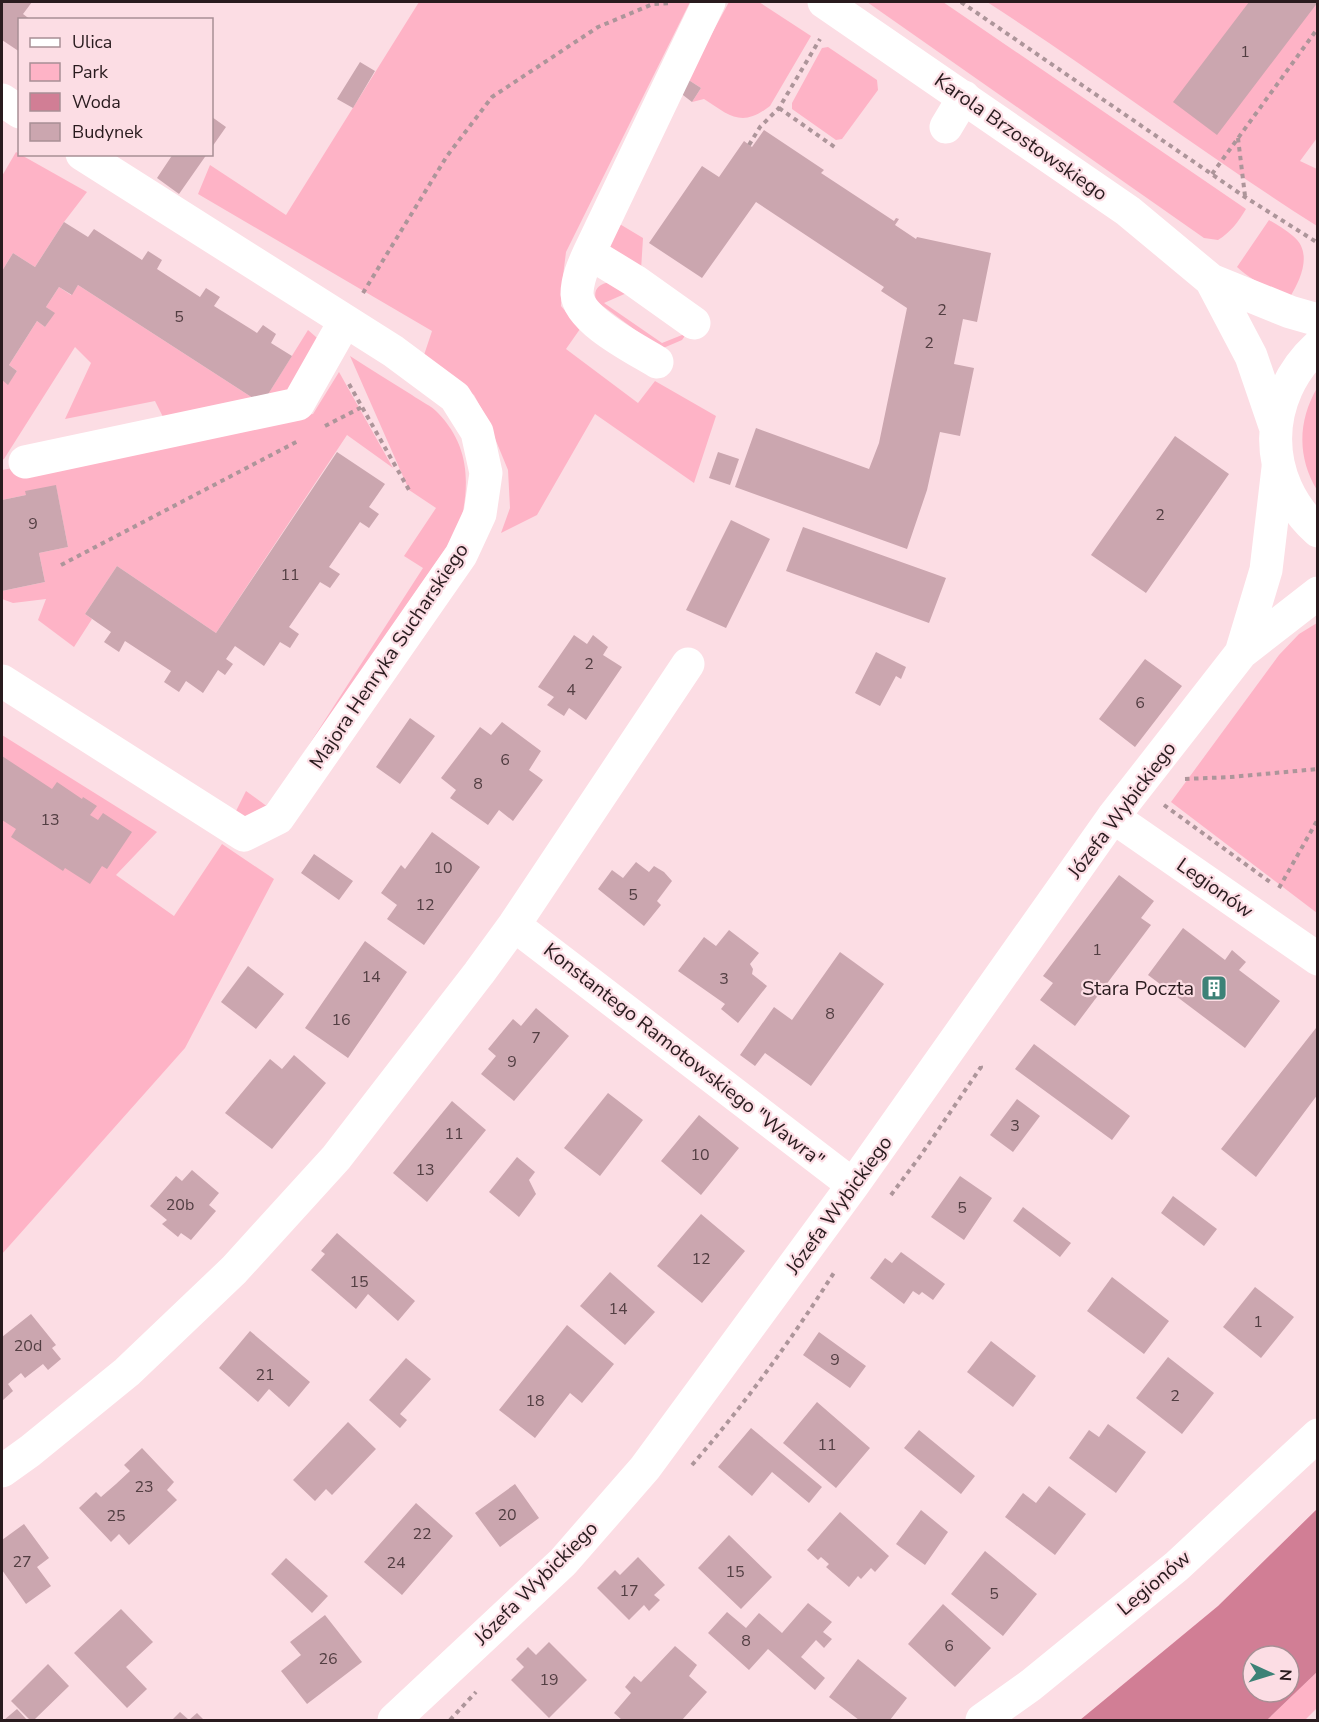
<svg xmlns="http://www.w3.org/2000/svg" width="1319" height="1722" font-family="'Nunito Sans',sans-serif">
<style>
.green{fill:#feb3c6}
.water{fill:#d17e95;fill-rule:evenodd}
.building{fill:#cba6af}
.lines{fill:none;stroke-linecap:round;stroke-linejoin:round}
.path{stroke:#ad959a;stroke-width:4;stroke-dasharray:4.5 4.5;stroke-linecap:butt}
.minor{stroke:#fff;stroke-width:33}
.major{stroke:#fff;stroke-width:33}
.labels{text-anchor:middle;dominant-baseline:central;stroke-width:4.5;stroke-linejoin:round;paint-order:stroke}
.number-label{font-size:16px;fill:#523e42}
.street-label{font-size:20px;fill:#291b1e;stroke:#fcdde4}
.poi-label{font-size:20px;fill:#291b1e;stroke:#fcdde4;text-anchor:end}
</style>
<rect width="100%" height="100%" fill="#fcdde4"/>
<path class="green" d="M 419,2 L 690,2 L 566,252 L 562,284 L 561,306 L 580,329 L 566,349 L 638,403 L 655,381 L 716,416 L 694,483 L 595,414 L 537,515 L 501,533 L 510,508 L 508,470 L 487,419 L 474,395 L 451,377 L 422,361 L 432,331 L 198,194 L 210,165 L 286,215 Z
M 729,2 L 759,2 L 811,36 L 770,106 C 742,128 730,116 704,99 L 692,102 L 701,88 L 687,79 Z
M 867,2 L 943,2 L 1246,209 C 1238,222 1231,232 1218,240 L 1204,238 Z
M 987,2 L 1317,2 L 1317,138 L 1300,161 L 1317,169 L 1317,226 C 1205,155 1099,74 987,2 Z
M 828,47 L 877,80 L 878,90 L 842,139 L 836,140 L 792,109 L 792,103 L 822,48 Z
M 16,152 L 87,192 L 64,222 L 35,267 L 13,253 L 2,271 L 2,176 Z
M 1269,220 C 1277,225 1286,230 1293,236 C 1313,252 1301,279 1290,297 C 1270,289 1252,281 1237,267 Z
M 618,223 L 643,238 L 641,270 L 610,247 Z
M 610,282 L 629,292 L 604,303 L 662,343 L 687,333 L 682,340 L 661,349 L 596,301 C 593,290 598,284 610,282 Z
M 78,285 L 262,404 L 308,330 L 324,344 L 286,402 L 167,425 L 155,401 L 65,419 L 91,363 L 75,347 L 4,459 L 2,460 L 2,380 L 8,384 L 17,371 L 9,365 L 37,321 L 45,327 L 54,313 L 46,307 L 59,287 L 71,295 Z
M 350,356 C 370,369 391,382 412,395 C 420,401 432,406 438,413 C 471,447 470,487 459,529 L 292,771 L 423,568 L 404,556 L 436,508 L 409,490 Z
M 339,372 L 393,468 L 347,435 L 216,633 L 117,566 L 85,614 L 92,619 L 74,647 L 38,620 L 46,599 L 13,603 L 2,599 L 2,591 L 45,582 L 39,553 L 68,547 L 56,486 L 26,495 L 2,500 L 2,470 L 313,414 Z
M 1317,388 L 1318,490 L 1317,490 C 1297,457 1298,421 1317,388 Z
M 1317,623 L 1317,913 L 1171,802 L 1279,655 L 1299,634 Z
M 2,735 L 157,832 L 116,875 L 174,916 L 222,844 L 274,879 L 185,1048 L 2,1254 Z
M 246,791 L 272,810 L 231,821 Z
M 1317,1672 L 1317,1708 L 1305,1720 L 1267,1720 Z"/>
<path class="water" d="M 1317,1509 L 1317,1672 L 1267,1720 L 1080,1720 L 1218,1606 ZM 1253,1656 L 1289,1656 L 1289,1692 L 1253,1692 Z"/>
<path class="building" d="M 2,2 L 32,2 L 23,14 L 31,20 L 20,20 L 20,52 L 2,40 Z
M 1249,2 L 1318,2 L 1217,135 L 1173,102 Z
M 360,62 L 375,71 L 353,108 L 337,99 Z
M 687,79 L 701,88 L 692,102 L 679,92 Z
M 212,117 L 226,127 L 212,147 Z
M 764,130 L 824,170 L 821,173 L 894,221 L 896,218 L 899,219 L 895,225 L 916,239 L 917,237 L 991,253 L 977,322 L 963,319 L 954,364 L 974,368 L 960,436 L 940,432 L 927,490 L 907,549 L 735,487 L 756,428 L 869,469 L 879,443 L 907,308 L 881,291 L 884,287 L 756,202 L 702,278 L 649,243 L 702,166 L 719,177 L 744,141 L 752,147 Z
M 173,154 L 207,154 L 179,194 L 157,178 Z
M 64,222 L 88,237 L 94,229 L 142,260 L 148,251 L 162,260 L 157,269 L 200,297 L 206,288 L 220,297 L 214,306 L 257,333 L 263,325 L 276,334 L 271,343 L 292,356 L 262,404 L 78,285 L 72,295 L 59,287 L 46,307 L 55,313 L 45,327 L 37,321 L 9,365 L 17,371 L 8,385 L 2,380 L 2,271 L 13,253 L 35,267 Z
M 1175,436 L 1229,474 L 1146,593 L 1091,555 Z
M 337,452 L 385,484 L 369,507 L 379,514 L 369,528 L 360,522 L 329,567 L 340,574 L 330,588 L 320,582 L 289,627 L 299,634 L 290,648 L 280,642 L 264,666 L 235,646 L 226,659 L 233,664 L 225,675 L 218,670 L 203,693 L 186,681 L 179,692 L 164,682 L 171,671 L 125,641 L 119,652 L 104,642 L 111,632 L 85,614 L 117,566 L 216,633 Z
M 718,452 L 739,459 L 730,485 L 709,478 Z
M 56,485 L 68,547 L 39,553 L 45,582 L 2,591 L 2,500 L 26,495 L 25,491 Z
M 731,520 L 770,539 L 726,628 L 686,610 Z
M 803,527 L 946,578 L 929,623 L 786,571 Z
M 574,635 L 587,644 L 593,635 L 608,647 L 603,655 L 622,667 L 586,720 L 569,708 L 564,716 L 547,705 L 554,697 L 538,687 Z
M 876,652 L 906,667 L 901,679 L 896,676 L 880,706 L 855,693 Z
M 1145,659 L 1182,686 L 1135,747 L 1099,719 Z
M 410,718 L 435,736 L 400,784 L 376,767 Z
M 502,722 L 541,751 L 529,770 L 543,780 L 513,821 L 499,810 L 488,825 L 450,798 L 456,790 L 441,778 L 480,727 L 491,735 Z
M 2,756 L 52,789 L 57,782 L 82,799 L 83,797 L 97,806 L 90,815 L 98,820 L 103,813 L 132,832 L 107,869 L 102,866 L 90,884 L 65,868 L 63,871 L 11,837 L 16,829 L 2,820 Z
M 432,832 L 480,867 L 424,945 L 387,919 L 397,905 L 381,893 L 401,865 L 405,869 Z
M 314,854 L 353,881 L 339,900 L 301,873 Z
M 636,862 L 649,872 L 654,866 L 664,872 L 672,881 L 657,901 L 661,905 L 644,926 L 598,889 L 612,870 L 623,878 Z
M 1119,875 L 1154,901 L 1141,918 L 1151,925 L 1075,1026 L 1040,1000 L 1053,983 L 1043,976 Z
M 1183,928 L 1225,960 L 1232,950 L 1246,962 L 1239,970 L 1280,1001 L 1245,1048 L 1148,975 Z
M 729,930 L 759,953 L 750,964 L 753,969 L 752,974 L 767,986 L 738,1023 L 721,1009 L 725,1004 L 678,971 L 704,937 L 716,946 Z
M 365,941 L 407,972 L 348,1058 L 305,1028 Z
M 840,952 L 884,984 L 811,1086 L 765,1053 L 755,1066 L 740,1055 L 774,1007 L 792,1020 Z
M 248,966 L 284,994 L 256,1029 L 221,1002 Z
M 536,1008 L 569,1036 L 514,1101 L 481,1074 L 496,1056 L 488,1049 L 513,1019 L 521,1026 Z
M 1316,1028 L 1318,1029 L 1318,1094 L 1256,1177 L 1221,1149 Z
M 1034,1044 L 1130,1116 L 1112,1140 L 1015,1069 Z
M 294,1055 L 326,1083 L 272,1149 L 225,1113 L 270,1059 L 282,1069 Z
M 608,1093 L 643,1120 L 600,1176 L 564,1148 Z
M 1017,1099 L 1040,1116 L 1013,1152 L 990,1135 Z
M 452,1101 L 486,1130 L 427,1202 L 393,1173 Z
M 699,1115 L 739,1148 L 701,1195 L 661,1161 Z
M 517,1157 L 535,1172 L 529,1180 L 536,1194 L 519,1217 L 489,1192 Z
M 192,1170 L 219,1193 L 209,1205 L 216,1211 L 191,1240 L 181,1233 L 178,1237 L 162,1224 L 167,1220 L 150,1206 L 176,1176 L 182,1181 Z
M 960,1176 L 992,1198 L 964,1240 L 931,1217 Z
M 1173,1196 L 1217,1229 L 1204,1246 L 1161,1213 Z
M 1023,1207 L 1071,1243 L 1060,1257 L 1013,1221 Z
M 701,1214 L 745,1251 L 702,1303 L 657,1266 Z
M 337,1233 L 415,1301 L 398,1321 L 368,1294 L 356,1309 L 311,1270 L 325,1254 L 321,1251 Z
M 901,1252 L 945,1284 L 933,1300 L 922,1292 L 919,1295 L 913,1291 L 904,1304 L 870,1278 L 885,1258 L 892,1263 Z
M 610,1272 L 655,1312 L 625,1345 L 580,1306 Z
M 1112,1277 L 1169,1321 L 1144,1354 L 1087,1311 Z
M 1255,1287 L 1294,1317 L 1261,1358 L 1223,1327 Z
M 31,1314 L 56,1345 L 52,1348 L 61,1359 L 48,1370 L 43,1364 L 25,1378 L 21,1373 L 8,1384 L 13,1391 L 2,1401 L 2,1337 Z
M 567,1325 L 614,1364 L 582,1403 L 570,1393 L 535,1438 L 499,1410 Z
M 250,1331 L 310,1382 L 289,1407 L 269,1389 L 258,1402 L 219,1368 Z
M 819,1332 L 866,1366 L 850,1388 L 803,1355 Z
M 991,1341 L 1036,1376 L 1013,1407 L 967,1372 Z
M 1168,1357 L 1214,1393 L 1182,1434 L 1136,1398 Z
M 406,1358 L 431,1379 L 400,1414 L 407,1420 L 400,1428 L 369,1400 Z
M 817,1402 L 870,1448 L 836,1488 L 783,1443 Z
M 348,1422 L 376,1449 L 332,1495 L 326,1489 L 315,1501 L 293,1480 Z
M 1108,1424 L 1146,1452 L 1116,1493 L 1069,1458 L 1089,1430 L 1099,1437 Z
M 751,1428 L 822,1487 L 809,1503 L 772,1472 L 752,1496 L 718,1467 Z
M 919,1430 L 975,1476 L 961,1494 L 904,1448 Z
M 142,1448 L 174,1482 L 167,1490 L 177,1500 L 129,1545 L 119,1534 L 111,1542 L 79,1508 L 96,1492 L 101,1497 L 116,1484 L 130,1471 L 124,1465 Z
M 515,1484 L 539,1518 L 500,1547 L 475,1513 Z
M 1049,1486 L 1086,1514 L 1055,1555 L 1005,1517 L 1023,1493 L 1036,1503 Z
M 416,1503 L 453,1536 L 402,1595 L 364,1562 Z
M 921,1510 L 948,1532 L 925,1565 L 896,1544 Z
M 840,1512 L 889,1556 L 875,1572 L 871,1568 L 861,1579 L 858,1576 L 849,1587 L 826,1567 L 829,1564 L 821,1557 L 818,1560 L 807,1550 Z
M 24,1524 L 49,1558 L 37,1567 L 51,1586 L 26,1604 L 2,1570 L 2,1540 Z
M 729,1535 L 772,1577 L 741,1609 L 698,1568 Z
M 985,1551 L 1037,1594 L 1003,1636 L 951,1594 Z
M 638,1557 L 665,1585 L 654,1595 L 660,1600 L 649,1611 L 644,1605 L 629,1620 L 597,1588 L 615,1570 L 620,1575 Z
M 286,1558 L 328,1596 L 312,1613 L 271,1574 Z
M 808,1603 L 832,1622 L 823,1632 L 832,1639 L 824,1648 L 816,1640 L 801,1657 L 825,1678 L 815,1690 L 768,1649 L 749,1670 L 708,1633 L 727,1612 L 746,1628 L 759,1613 L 782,1633 Z
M 943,1604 L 991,1648 L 955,1687 L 908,1644 Z
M 121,1609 L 153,1642 L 126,1667 L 147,1689 L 127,1708 L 74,1653 Z
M 325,1615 L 362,1662 L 307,1704 L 281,1671 L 301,1655 L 290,1642 Z
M 549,1642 L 587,1680 L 549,1718 L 511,1680 L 524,1667 L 516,1659 L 528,1647 L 536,1655 Z
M 675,1646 L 697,1665 L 689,1676 L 707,1692 L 682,1720 L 622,1720 L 614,1713 L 631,1693 L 625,1687 L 634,1676 L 641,1682 Z
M 858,1659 L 907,1698 L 890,1720 L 859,1720 L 829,1697 Z
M 48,1664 L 69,1686 L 34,1720 L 30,1720 L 11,1701 Z
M 17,1709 L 27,1720 L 4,1720 Z
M 180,1712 L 189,1720 L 172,1720 Z
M 197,1713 L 204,1720 L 189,1720 Z"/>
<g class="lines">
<path class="path" d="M 961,2 L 1245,197 L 1318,243
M 779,108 L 836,148
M 1238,138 L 1245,196
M 749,145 L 760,127 L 779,108 L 820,39
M 1212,174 L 1318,28
M 363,293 L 447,156 L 492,97 L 598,27 L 653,4 L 671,3
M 349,384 L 409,490
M 325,426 L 362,407
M 61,565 L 300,440
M 1185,779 L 1231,777 L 1318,769
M 1164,805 L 1270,882
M 1279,888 L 1318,819
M 891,1195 L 921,1155 L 981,1067 L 980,1063
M 692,1465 C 745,1404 792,1339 835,1271
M 450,1720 L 476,1692
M 1316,1720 L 1318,1720"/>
<path class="minor" d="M 2,100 L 20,112
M 946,127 L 964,97
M 589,253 L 635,281 L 694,323
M 657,362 C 636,349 579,321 577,294 C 577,280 583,266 589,253 L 709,2
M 25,462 L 298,404 L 345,321
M 1241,653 L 1266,570 L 1278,468
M 2,681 L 244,835 L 278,818 L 461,555 L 480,514 L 486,473 L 477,432 L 455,397 L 393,351 L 82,154
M 1113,817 L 1318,959
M 514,925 L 853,1185
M 2,1471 L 30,1451 L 127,1372 L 234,1270 L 336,1158 L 479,973 L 514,925 L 688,664
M 394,1720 L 563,1562 L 645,1468 L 853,1185 L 1113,817 L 1241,653 L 1318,593
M 982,1720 L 1031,1685 L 1177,1566 L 1318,1435"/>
<path class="major" d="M 824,2 L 1128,211 L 1211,280 L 1290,312 L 1318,320
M 1211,280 L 1251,356 L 1276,429
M 1318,346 C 1262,397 1261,480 1318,531"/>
</g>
<defs>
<symbol id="building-square" viewBox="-11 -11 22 22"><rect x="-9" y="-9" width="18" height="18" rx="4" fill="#3d8277" stroke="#fcdde4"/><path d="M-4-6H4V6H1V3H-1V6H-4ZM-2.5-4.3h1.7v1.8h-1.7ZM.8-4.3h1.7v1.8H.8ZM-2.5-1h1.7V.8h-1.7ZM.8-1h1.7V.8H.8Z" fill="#fff"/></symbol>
</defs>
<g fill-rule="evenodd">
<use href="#building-square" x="1199" y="973" width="30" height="30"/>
</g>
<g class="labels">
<g class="number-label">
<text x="1245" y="52">1</text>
<text x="942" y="310">2</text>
<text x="179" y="317">5</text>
<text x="929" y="343">2</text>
<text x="1160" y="515">2</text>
<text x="33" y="524">9</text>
<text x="290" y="575">11</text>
<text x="589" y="664">2</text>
<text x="571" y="690">4</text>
<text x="1140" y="703">6</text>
<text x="505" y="760">6</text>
<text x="478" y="784">8</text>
<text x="50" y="820">13</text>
<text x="443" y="868">10</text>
<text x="633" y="895">5</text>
<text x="425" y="905">12</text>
<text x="1097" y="950">1</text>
<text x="371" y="977">14</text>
<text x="724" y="979">3</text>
<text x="830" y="1014">8</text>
<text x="341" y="1020">16</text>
<text x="536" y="1038">7</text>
<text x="512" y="1062">9</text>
<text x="1015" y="1126">3</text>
<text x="454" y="1134">11</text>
<text x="700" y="1155">10</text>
<text x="425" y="1170">13</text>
<text x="180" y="1205">20b</text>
<text x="962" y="1208">5</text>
<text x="701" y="1259">12</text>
<text x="359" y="1282">15</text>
<text x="618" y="1309">14</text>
<text x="1258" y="1322">1</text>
<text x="28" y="1346">20d</text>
<text x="835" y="1360">9</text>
<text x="265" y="1375">21</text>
<text x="1175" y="1396">2</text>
<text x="535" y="1401">18</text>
<text x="827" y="1445">11</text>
<text x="144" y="1487">23</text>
<text x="507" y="1515">20</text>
<text x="116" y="1516">25</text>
<text x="422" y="1534">22</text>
<text x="22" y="1562">27</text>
<text x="396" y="1563">24</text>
<text x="735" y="1572">15</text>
<text x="629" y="1591">17</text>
<text x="994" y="1594">5</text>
<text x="746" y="1641">8</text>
<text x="949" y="1646">6</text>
<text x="328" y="1659">26</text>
<text x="549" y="1680">19</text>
</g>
<g class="street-label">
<text transform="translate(1021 137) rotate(35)">Karola Brzostowskiego</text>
<text transform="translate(389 656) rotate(-56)">Majora Henryka Sucharskiego</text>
<text transform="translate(1122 810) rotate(-53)">Józefa Wybickiego</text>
<text transform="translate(1215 888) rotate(35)">Legionów</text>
<text transform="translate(684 1055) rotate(38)">Konstantego Ramotowskiego "Wawra"</text>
<text transform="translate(839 1205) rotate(-54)">Józefa Wybickiego</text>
<text transform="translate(536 1583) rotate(-45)">Józefa Wybickiego</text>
<text transform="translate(1154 1583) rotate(-40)">Legionów</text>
</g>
<g class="poi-label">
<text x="1194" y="988">Stara Poczta</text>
</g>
</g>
<rect width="1319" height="1722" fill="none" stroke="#291b1e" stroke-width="6"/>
<rect x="18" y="18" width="195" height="138" fill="#fcdde4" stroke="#a88f95" stroke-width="1.5"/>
<rect x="30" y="38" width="30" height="9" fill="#ffffff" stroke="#a88f95" stroke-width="1.5"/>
<text x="72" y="48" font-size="18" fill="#291b1e">Ulica</text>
<rect x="30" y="63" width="30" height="18" fill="#feb3c6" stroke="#a88f95" stroke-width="1.5"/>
<text x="72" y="78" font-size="18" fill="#291b1e">Park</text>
<rect x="30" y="93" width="30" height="18" fill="#d17e95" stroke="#a88f95" stroke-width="1.5"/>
<text x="72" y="108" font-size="18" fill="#291b1e">Woda</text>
<rect x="30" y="123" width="30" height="18" fill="#cba6af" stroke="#a88f95" stroke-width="1.5"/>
<text x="72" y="138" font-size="18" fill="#291b1e">Budynek</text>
<g transform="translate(1271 1674) rotate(94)"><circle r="28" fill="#fcdde4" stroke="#a88f95" stroke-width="1.5"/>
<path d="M0-4.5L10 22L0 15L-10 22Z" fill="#3d8277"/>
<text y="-9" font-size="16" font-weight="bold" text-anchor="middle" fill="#291b1e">N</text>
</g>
</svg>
